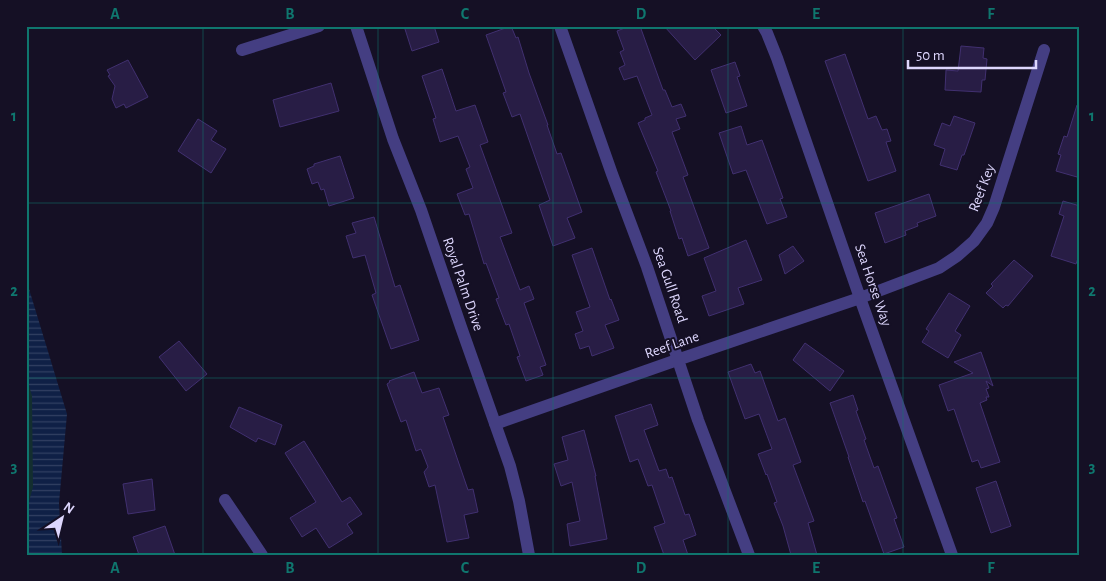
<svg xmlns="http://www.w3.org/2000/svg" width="1106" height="581" font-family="'Alegreya Sans',sans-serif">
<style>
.green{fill:#132e2f}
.water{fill:url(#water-rules)}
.building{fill:#281d45;stroke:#413070}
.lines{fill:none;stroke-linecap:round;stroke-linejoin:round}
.street{stroke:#443e82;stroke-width:12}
.grid{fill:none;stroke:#0f766e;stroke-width:1;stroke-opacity:0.55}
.labels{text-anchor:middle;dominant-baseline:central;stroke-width:4;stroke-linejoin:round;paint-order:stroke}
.street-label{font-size:15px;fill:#ddd6fd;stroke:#151025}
.neatline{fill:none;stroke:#0f766e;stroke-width:2}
.grid-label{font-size:16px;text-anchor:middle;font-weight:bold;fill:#0f766e}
</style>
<defs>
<pattern id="water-rules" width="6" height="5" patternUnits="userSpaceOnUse" patternTransform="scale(1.25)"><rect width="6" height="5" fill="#0f2046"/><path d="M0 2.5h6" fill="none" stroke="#324062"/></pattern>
</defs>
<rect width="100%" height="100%" fill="#151025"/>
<path class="green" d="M 26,313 L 42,412 L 30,555 L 26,555 Z"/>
<path class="water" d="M 26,279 L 67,414 L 59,503 L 62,555 L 26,555 L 26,512 L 33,487 L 32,396 L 26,375 Z"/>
<path class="building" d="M 404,26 L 434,26 L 439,42 L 412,51 Z
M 511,26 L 516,38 L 518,37 L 529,73 L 548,125 L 547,125 L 557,154 L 561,153 L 582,212 L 567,218 L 575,238 L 553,246 L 539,205 L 550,200 L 520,114 L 512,117 L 503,93 L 506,92 L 486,35 Z
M 630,26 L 640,26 L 663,90 L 665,90 L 672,107 L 681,104 L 686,116 L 676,119 L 680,129 L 672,132 L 688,175 L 683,177 L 709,248 L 688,256 L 682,238 L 679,239 L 670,211 L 671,211 L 656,172 L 658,171 L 638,123 L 645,120 L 645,118 L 652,115 L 637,76 L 624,80 L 619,68 L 625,65 L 620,52 L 624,50 L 617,31 Z
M 664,26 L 712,26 L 721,35 L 695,60 Z
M 961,46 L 984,48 L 983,58 L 987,59 L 985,80 L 982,80 L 981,92 L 945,90 L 946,70 L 958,71 Z
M 845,54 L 868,119 L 876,116 L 882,130 L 887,129 L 891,141 L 886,142 L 896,171 L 868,181 L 825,61 Z
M 128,60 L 148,97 L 126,108 L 124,104 L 116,108 L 112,99 L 115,86 L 108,76 L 110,75 L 107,70 Z
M 735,62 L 740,76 L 737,77 L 747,106 L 726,113 L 711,70 Z
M 442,69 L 456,111 L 475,105 L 488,142 L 480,145 L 512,233 L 500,237 L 520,290 L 529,286 L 534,299 L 524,303 L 546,365 L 540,367 L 543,375 L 526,381 L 517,357 L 520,356 L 509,324 L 506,325 L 496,299 L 499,298 L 486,263 L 484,264 L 469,214 L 465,215 L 457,194 L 473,188 L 466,169 L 470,167 L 458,136 L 440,142 L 433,119 L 436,118 L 422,76 Z
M 331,83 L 339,111 L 280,127 L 273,100 Z
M 1077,105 L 1080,105 L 1080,170 L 1077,177 L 1056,171 L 1061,155 L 1058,154 L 1064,136 L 1067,137 Z
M 954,116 L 975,123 L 964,155 L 962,155 L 957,170 L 940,165 L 945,149 L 934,145 L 942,123 L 950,126 Z
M 198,119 L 217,131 L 211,140 L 226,149 L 211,173 L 178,151 Z
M 741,126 L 747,145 L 762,140 L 783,198 L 780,199 L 787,217 L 767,224 L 746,170 L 733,174 L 719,133 Z
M 340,156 L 354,198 L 329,206 L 324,189 L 321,190 L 318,182 L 312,184 L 307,169 L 314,166 L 314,164 Z
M 929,194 L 936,216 L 917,223 L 918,226 L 905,231 L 906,235 L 885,243 L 875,213 Z
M 1063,201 L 1080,206 L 1080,252 L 1076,264 L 1051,256 L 1064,216 L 1059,214 Z
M 374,217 L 395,287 L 400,285 L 419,340 L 391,349 L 372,295 L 376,293 L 365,255 L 353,258 L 346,236 L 356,233 L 352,223 Z
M 746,240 L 762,280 L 738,288 L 744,304 L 709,316 L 702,296 L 716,291 L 704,258 Z
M 793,246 L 804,261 L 785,274 L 779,255 Z
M 592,248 L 610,300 L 611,299 L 619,320 L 605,325 L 614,348 L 592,356 L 589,346 L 580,349 L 575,334 L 583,331 L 576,312 L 590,307 L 572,255 Z
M 1014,260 L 1033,276 L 1008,306 L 1006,305 L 1003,308 L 986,293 L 993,286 L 991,284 Z
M 949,293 L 970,306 L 955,331 L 961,335 L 948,358 L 922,342 L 929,331 L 926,329 Z
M 179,341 L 207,374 L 186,391 L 159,357 Z
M 805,343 L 844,371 L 830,391 L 793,360 Z
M 981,352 L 993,386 L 986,381 L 989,388 L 986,389 L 989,397 L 986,397 L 987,400 L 980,403 L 1000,462 L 981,468 L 978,460 L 972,462 L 954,409 L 948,411 L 939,385 L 973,373 L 954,362 Z
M 751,364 L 755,373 L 760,371 L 778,421 L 785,418 L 801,462 L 793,465 L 814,521 L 808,523 L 817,555 L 791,555 L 783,526 L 774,503 L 777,502 L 767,474 L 766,475 L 758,454 L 772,449 L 759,414 L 745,419 L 728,372 Z
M 414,372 L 422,393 L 439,388 L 449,415 L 443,417 L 468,490 L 473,489 L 478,512 L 464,515 L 469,538 L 447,542 L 435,485 L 429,487 L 424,472 L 428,467 L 421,449 L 416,451 L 406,420 L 401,422 L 387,384 L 390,382 L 389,381 Z
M 853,395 L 858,410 L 856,411 L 866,439 L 864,440 L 874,468 L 878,466 L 891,502 L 897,518 L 894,519 L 904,547 L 884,554 L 865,501 L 863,502 L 848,457 L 849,457 L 830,403 Z
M 651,404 L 658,425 L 644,430 L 659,471 L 666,469 L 669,478 L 672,477 L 685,515 L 689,514 L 696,535 L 683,540 L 688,555 L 664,555 L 654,527 L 665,523 L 652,485 L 648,486 L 638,459 L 630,462 L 615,416 Z
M 239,407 L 282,425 L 275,445 L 258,438 L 256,442 L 230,427 Z
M 584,430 L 596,476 L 595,476 L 607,539 L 570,546 L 567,524 L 580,521 L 572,482 L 561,486 L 554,464 L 568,460 L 562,437 Z
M 304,441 L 342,502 L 350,497 L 362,514 L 347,524 L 353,533 L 329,548 L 316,528 L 302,537 L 290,518 L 316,502 L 285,453 Z
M 152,479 L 155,510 L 128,514 L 123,484 Z
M 996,481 L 1011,526 L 991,533 L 976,488 Z
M 165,526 L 175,555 L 139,555 L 133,537 Z"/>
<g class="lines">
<path class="street" d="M 356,26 L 393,139 L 421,210 L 461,327 L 510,466 L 519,501 L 529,555
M 560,26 L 612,174 L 647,267 L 698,420 L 749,555
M 763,26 L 767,33 L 777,58 L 860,298 L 952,555
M 242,50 L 319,26
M 495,424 L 677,360 L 860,298 L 939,268 L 957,256 L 974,241 L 987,223 L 994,207 L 1044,50
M 225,500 L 262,555"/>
</g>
<path class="grid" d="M 203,26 L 203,555M 378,26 L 378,555M 553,26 L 553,555M 728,26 L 728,555M 903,26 L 903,555M 26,203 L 1080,203M 26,378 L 1080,378"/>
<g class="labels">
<g class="street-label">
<text transform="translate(982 188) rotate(-69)">Reef Key</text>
<text transform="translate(463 284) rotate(71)">Royal Palm Drive</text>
<text transform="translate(670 285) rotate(71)">Sea Gull Road</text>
<text transform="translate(873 285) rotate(71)">Sea Horse Way</text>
<text transform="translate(672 345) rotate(-19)">Reef Lane</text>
</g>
</g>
<rect width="1106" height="581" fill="none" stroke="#151025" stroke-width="55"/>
<g transform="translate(62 518) rotate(35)" stroke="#151025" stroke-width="4" paint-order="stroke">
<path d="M0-4L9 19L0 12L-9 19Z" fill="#ddd6fd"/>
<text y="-8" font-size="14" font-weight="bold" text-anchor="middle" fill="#ddd6fd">N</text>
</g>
<path d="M908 60v8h128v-8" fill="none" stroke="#ddd6fd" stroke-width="2.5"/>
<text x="916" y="60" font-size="15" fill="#ddd6fd" stroke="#151025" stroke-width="4" paint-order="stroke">50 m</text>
<rect x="28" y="28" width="1050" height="526" class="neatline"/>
<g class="grid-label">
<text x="115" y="19">A</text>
<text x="290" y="19">B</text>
<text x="465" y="19">C</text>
<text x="641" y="19">D</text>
<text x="816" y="19">E</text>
<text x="991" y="19">F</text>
<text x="14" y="121">1</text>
<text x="1092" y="121">1</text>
<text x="14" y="296">2</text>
<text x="1092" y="296">2</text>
<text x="14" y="472">3</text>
<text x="1092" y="472">3</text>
<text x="115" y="573">A</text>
<text x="290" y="573">B</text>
<text x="465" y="573">C</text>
<text x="641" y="573">D</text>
<text x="816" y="573">E</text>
<text x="991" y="573">F</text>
</g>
</svg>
